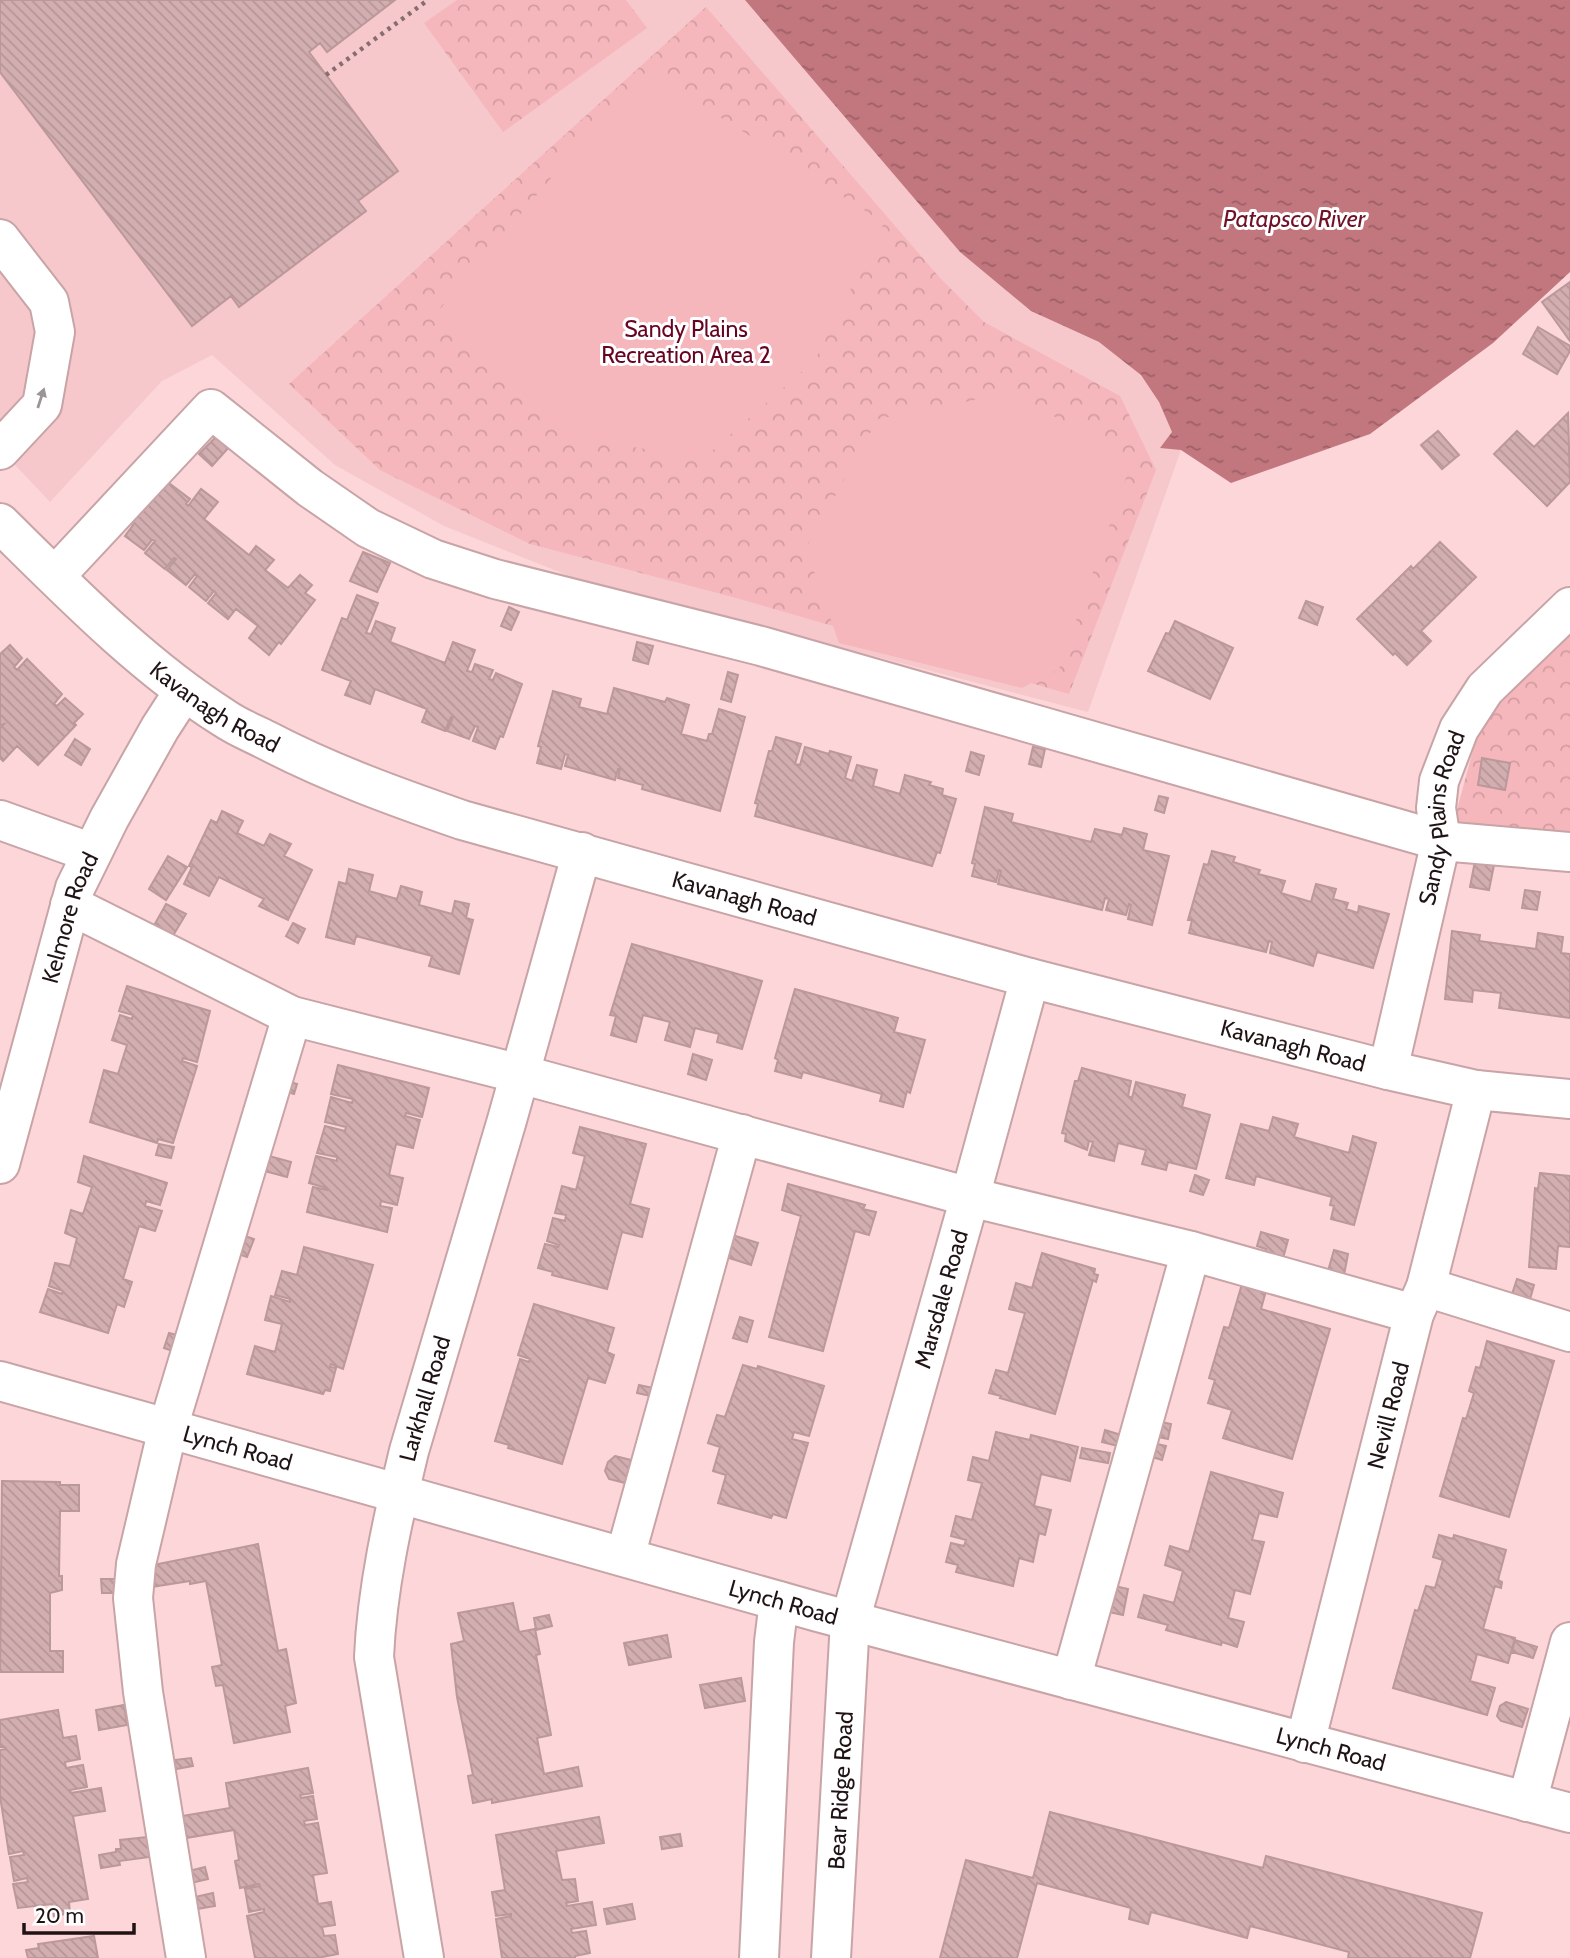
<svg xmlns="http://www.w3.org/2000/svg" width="1570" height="1958" font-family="Cabin,sans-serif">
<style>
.built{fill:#f6c8cb}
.park{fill:url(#park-crowns)}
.pitch{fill:#f5b7bc}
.water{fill:url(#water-ripples)}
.building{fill:url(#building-back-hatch);stroke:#bb989a;stroke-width:2}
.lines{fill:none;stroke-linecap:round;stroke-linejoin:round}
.minor-casing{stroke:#c8a4a6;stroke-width:42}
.path{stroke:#866e70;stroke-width:4.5;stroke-dasharray:3.5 5;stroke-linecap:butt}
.minor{stroke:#fff;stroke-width:38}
.oneway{fill:#9b9595}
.labels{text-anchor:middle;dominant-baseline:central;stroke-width:6;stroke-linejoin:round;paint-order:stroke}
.park-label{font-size:23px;fill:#660421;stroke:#fff}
.street-label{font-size:23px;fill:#201314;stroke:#fff}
.water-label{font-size:24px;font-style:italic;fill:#701329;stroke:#fff}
</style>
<defs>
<pattern id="park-crowns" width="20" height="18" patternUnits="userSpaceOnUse" patternTransform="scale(1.75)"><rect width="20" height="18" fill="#f5b7bc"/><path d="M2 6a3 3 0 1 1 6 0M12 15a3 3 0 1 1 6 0" fill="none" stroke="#d29ca1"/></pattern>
<pattern id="water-ripples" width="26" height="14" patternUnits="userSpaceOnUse" patternTransform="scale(1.75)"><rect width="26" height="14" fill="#c2767e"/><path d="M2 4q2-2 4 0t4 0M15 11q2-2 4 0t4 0" fill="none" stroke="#9d6066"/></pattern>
<pattern id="building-back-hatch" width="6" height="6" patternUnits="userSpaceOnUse" patternTransform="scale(1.75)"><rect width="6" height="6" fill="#d3aeb1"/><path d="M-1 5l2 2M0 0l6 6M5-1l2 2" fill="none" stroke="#b59597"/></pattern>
</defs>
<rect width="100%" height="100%" fill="#fcd6d9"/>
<path class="built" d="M 0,0 L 745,0 L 960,252 L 1031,311 L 1099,342 L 1142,375 L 1159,402 L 1181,450 L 1088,712 L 572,577 L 444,526 L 335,465 L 212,355 L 162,381 L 50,502 L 0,449 Z"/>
<path class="park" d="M 457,0 L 626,0 L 647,28 L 503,132 L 424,23 Z
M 706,7 L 940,278 L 984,322 L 1120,396 L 1156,470 L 1069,694 L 729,596 L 530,544 L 380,470 L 289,384 Z
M 1570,632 L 1570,840 L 1452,828 L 1480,724 L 1527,672 Z"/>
<path class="pitch" d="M 663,80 L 884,223 L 815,360 L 703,459 L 574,437 L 434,316 L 625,91 Z
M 1010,393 L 1133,458 L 1059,669 L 1022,688 L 839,643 L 806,548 L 878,419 Z"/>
<path class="water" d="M 745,0 L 1570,0 L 1570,272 L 1493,343 L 1370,434 L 1231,483 L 1181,450 L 1160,448 L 1172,432 L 1159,402 L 1141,375 L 1099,342 L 1031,311 L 960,252 Z"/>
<path class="building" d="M 0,0 L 395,0 L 327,52 L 320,43 L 309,52 L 398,171 L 358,201 L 366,211 L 239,307 L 231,296 L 192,326 L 0,72 Z
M 1570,282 L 1570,341 L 1542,302 Z
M 1538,327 L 1570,346 L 1570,351 L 1557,374 L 1523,354 Z
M 1568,413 L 1570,482 L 1547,506 L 1494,454 L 1517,431 L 1534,447 Z
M 1438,431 L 1459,455 L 1442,469 L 1421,445 Z
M 218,435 L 230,446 L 212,466 L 199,454 Z
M 165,480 L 190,499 L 186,504 L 188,506 L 201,489 L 218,502 L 204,519 L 249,555 L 256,546 L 274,560 L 265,570 L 288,588 L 300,575 L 312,585 L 305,593 L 315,600 L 281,644 L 279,642 L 269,655 L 249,638 L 258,626 L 236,609 L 228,619 L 208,603 L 216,593 L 214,591 L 206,601 L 189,587 L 197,576 L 195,574 L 186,585 L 167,570 L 176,559 L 174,558 L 165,569 L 145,553 L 155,541 L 152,540 L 144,550 L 125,536 L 133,525 L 131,523 Z
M 1440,542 L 1476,577 L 1421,631 L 1431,641 L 1407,665 L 1395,653 L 1393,655 L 1357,619 L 1411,566 L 1413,569 Z
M 363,552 L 390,563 L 377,592 L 350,581 Z
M 357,595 L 378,603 L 366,633 L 371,634 L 376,621 L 395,628 L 390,642 L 445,663 L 453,642 L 475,650 L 467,671 L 472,672 L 475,664 L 493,670 L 489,679 L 493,680 L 496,673 L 522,684 L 503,737 L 500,736 L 495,749 L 473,741 L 478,727 L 475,726 L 469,739 L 447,731 L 453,717 L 451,717 L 445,731 L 422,722 L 427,709 L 375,689 L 370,704 L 345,695 L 351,681 L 322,670 L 342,618 L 347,620 Z
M 1306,601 L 1323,607 L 1317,625 L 1299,618 Z
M 509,607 L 519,612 L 511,630 L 501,626 Z
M 1175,621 L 1233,648 L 1210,699 L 1148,671 L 1166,633 L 1169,634 Z
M 637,642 L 653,646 L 648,664 L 633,660 Z
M 10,645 L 22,658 L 14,667 L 17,670 L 27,659 L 62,694 L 54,704 L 57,706 L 65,698 L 83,714 L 74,723 L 76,725 L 38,765 L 17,746 L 3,761 L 0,758 L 0,728 L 4,724 L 0,725 L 0,654 Z
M 728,672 L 738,675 L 731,702 L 721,699 Z
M 614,688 L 665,702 L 667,698 L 689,705 L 681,734 L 707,741 L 709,734 L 712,734 L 719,709 L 745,717 L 720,811 L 642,789 L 643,785 L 618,778 L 620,769 L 618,769 L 615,780 L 565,766 L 568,755 L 565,754 L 561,769 L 537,763 L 541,747 L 538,746 L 553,691 L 581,699 L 579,707 L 607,714 Z
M 776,737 L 801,744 L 795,764 L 800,765 L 805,747 L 829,754 L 830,751 L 851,757 L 845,778 L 852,781 L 857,765 L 877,770 L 873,786 L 900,794 L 905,775 L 931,782 L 929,785 L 943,789 L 942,795 L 956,799 L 940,853 L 937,852 L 932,866 L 755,816 L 758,804 L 755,803 L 769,751 L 772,751 Z
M 75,739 L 90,749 L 81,765 L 65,755 Z
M 1033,747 L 1045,749 L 1041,767 L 1029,764 Z
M 971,752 L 984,756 L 979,775 L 966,771 Z
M 1482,758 L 1510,763 L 1505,790 L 1478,785 Z
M 1159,796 L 1168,798 L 1164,813 L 1155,810 Z
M 985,807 L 1013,814 L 1011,822 L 1091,842 L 1095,829 L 1122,835 L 1124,828 L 1147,834 L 1143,850 L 1169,856 L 1152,925 L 1128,919 L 1131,905 L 1129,904 L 1126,915 L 1106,910 L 1109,899 L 1105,898 L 1102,910 L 998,884 L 1001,871 L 999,870 L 996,882 L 972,876 L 975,864 L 972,863 Z
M 222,811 L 243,821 L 237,833 L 264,846 L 270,834 L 291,844 L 284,856 L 312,870 L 288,920 L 259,906 L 264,899 L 219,877 L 209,896 L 184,884 L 192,867 L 189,866 L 211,820 L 217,823 Z
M 1212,851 L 1235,857 L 1233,862 L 1260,870 L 1258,874 L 1285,881 L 1281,893 L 1311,902 L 1316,884 L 1336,889 L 1333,899 L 1348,903 L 1346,909 L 1358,913 L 1359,906 L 1389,914 L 1373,968 L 1317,952 L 1313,966 L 1270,953 L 1272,942 L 1269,941 L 1266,952 L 1189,933 L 1192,920 L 1188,920 L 1204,864 L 1208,865 Z
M 168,856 L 187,867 L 166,900 L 149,889 Z
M 1475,861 L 1494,865 L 1489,890 L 1470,887 Z
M 349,869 L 373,875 L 369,891 L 397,899 L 401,886 L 422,892 L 419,905 L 452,914 L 455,901 L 469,904 L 466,918 L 473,920 L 459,974 L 429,966 L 432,956 L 356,936 L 354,944 L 326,937 L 339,882 L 346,884 Z
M 1525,890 L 1540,892 L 1537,910 L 1522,908 Z
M 166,904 L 186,914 L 171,939 L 152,929 Z
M 293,923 L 305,929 L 298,943 L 286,936 Z
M 1452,931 L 1480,935 L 1479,941 L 1536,949 L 1538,933 L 1563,937 L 1561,953 L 1570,954 L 1570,1018 L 1499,1008 L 1501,993 L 1473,990 L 1472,1002 L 1445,999 Z
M 632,944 L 762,981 L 742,1049 L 717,1042 L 719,1034 L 695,1028 L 690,1047 L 665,1040 L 670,1022 L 643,1015 L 636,1042 L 611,1035 L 616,1016 L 610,1015 Z
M 127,986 L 210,1011 L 197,1062 L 183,1058 L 182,1061 L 197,1066 L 173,1143 L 158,1139 L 157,1143 L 90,1122 L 104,1070 L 118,1074 L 127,1045 L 112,1040 L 120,1015 L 132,1019 L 133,1015 L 119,1011 Z
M 795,989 L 898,1018 L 894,1032 L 925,1040 L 910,1093 L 907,1091 L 903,1107 L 880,1101 L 882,1094 L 803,1072 L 801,1078 L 775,1071 L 778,1060 L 775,1058 Z
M 693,1054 L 712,1060 L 706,1080 L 688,1074 Z
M 338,1065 L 429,1088 L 422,1117 L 406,1113 L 405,1116 L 420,1120 L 413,1148 L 396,1144 L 389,1175 L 403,1178 L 397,1205 L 381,1201 L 380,1206 L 392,1208 L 387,1232 L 307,1212 L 313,1187 L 327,1190 L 327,1188 L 309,1183 L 316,1156 L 337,1161 L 337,1157 L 317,1153 L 325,1126 L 345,1131 L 346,1127 L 325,1122 L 331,1097 L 352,1103 L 353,1099 L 331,1094 Z
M 1082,1068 L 1131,1081 L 1128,1096 L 1132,1098 L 1136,1082 L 1185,1095 L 1182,1107 L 1210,1115 L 1196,1169 L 1168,1162 L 1166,1170 L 1142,1164 L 1146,1150 L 1118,1143 L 1114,1161 L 1089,1155 L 1093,1142 L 1089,1141 L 1087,1150 L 1065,1141 L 1066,1134 L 1062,1133 L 1075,1081 L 1078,1081 Z
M 283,1080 L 297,1084 L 294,1094 L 281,1090 Z
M 1273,1117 L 1298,1124 L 1294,1137 L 1349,1153 L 1353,1136 L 1376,1143 L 1354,1225 L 1331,1219 L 1334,1206 L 1330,1205 L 1332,1197 L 1256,1176 L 1254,1185 L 1226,1178 L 1241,1124 L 1269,1131 Z
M 580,1127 L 646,1144 L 630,1204 L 649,1209 L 642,1237 L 622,1232 L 607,1289 L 552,1275 L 553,1272 L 538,1268 L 545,1244 L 558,1247 L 559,1245 L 547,1241 L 553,1218 L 565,1221 L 566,1215 L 555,1213 L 562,1186 L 576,1190 L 585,1156 L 573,1153 Z
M 159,1144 L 174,1147 L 171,1158 L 156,1155 Z
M 265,1155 L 291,1162 L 287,1177 L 261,1170 Z
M 84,1156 L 167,1183 L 160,1205 L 146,1201 L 145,1206 L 162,1211 L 155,1231 L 139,1226 L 123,1279 L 132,1282 L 124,1307 L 117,1304 L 108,1333 L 40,1312 L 48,1289 L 62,1294 L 63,1291 L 49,1286 L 55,1263 L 70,1266 L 77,1238 L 65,1233 L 71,1210 L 83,1214 L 92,1187 L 78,1182 Z
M 1540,1173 L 1570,1176 L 1570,1247 L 1558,1246 L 1556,1269 L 1529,1267 L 1535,1188 L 1538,1189 Z
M 1195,1175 L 1209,1180 L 1203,1195 L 1190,1191 Z
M 788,1184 L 865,1205 L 863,1209 L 876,1212 L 869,1235 L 855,1231 L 823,1351 L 769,1337 L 801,1216 L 782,1210 Z
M 1261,1232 L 1288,1240 L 1282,1262 L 1264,1257 L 1266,1249 L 1257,1246 Z
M 729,1234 L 758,1243 L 751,1265 L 723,1256 Z
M 242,1235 L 254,1239 L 247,1257 L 235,1253 Z
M 304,1247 L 373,1265 L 343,1369 L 331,1364 L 330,1367 L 336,1368 L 330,1391 L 325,1390 L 323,1394 L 247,1374 L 255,1346 L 275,1352 L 282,1324 L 265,1320 L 271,1296 L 290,1302 L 290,1299 L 275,1295 L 282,1271 L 297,1275 Z
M 1334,1250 L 1348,1254 L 1344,1275 L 1328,1271 Z
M 1042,1253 L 1095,1269 L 1094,1274 L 1098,1275 L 1096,1282 L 1093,1280 L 1055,1414 L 1000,1398 L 1001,1396 L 989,1393 L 996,1370 L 1008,1373 L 1025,1313 L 1009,1309 L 1016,1283 L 1032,1288 Z
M 1517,1279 L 1534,1285 L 1529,1303 L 1511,1297 Z
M 1242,1284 L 1266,1291 L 1261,1309 L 1330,1329 L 1292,1459 L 1223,1438 L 1232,1410 L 1208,1403 L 1215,1380 L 1209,1378 L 1224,1327 L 1229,1328 Z
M 534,1304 L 614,1328 L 607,1352 L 614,1355 L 605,1383 L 588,1378 L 562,1464 L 508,1448 L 509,1445 L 495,1441 L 520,1359 L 529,1362 L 530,1359 L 518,1355 Z
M 740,1317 L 753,1321 L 747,1342 L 733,1338 Z
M 169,1333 L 181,1336 L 176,1352 L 164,1348 Z
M 1487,1341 L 1554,1361 L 1509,1517 L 1440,1496 L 1463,1418 L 1466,1419 L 1474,1393 L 1469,1391 L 1476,1367 L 1480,1368 Z
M 743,1365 L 757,1369 L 758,1366 L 824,1386 L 809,1436 L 794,1432 L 792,1439 L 808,1443 L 786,1518 L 773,1514 L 771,1518 L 718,1503 L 726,1475 L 713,1471 L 720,1447 L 708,1443 L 717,1415 L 725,1417 Z
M 639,1385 L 653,1388 L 651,1396 L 637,1393 Z
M 1161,1422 L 1171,1424 L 1168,1439 L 1158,1437 Z
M 1105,1430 L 1121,1435 L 1118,1446 L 1102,1442 Z
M 996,1432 L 1030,1440 L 1031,1435 L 1078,1447 L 1070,1481 L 1041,1474 L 1034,1506 L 1051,1510 L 1045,1535 L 1039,1533 L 1033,1562 L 1019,1558 L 1013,1586 L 956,1572 L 958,1565 L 946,1562 L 951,1543 L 964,1546 L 966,1540 L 951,1536 L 956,1516 L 972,1520 L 982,1483 L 968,1480 L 973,1457 L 989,1461 Z
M 1153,1443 L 1166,1446 L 1162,1460 L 1149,1456 Z
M 1082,1448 L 1110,1453 L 1108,1463 L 1080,1458 Z
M 615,1456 L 631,1460 L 625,1483 L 609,1479 L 605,1471 L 608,1462 Z
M 1211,1472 L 1283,1493 L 1277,1517 L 1259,1513 L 1252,1540 L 1264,1542 L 1250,1594 L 1235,1590 L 1228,1618 L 1244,1622 L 1237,1647 L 1222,1642 L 1221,1645 L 1166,1630 L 1168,1625 L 1138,1617 L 1144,1595 L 1174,1603 L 1183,1571 L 1165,1565 L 1170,1546 L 1189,1552 Z
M 2,1481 L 60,1482 L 60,1485 L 79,1485 L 79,1511 L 60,1511 L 59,1576 L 62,1576 L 62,1590 L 50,1593 L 50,1651 L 63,1651 L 63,1672 L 0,1672 Z
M 1439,1535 L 1453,1539 L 1454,1535 L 1506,1550 L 1498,1580 L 1502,1582 L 1501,1588 L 1495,1586 L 1483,1629 L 1515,1638 L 1508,1663 L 1477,1654 L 1470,1681 L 1495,1688 L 1487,1715 L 1393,1688 L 1415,1610 L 1418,1611 L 1426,1586 L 1435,1588 L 1443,1560 L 1433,1557 Z
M 258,1544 L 278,1651 L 286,1649 L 296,1703 L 285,1706 L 290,1732 L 234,1743 L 223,1685 L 216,1686 L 212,1667 L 222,1665 L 206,1581 L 190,1584 L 190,1581 L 151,1587 L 148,1566 Z
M 101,1579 L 119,1579 L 119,1593 L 102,1593 Z
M 1110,1585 L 1128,1589 L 1123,1615 L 1104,1611 Z
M 513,1603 L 519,1632 L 535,1629 L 540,1654 L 536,1655 L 551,1735 L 537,1738 L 544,1774 L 578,1767 L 582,1786 L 492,1803 L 492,1799 L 473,1803 L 468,1776 L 473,1775 L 457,1697 L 451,1644 L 464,1641 L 458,1613 Z
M 549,1615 L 552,1626 L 536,1630 L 534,1618 Z
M 667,1635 L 671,1657 L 629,1665 L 624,1643 Z
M 1515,1640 L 1537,1647 L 1533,1658 L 1512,1652 Z
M 741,1678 L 745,1701 L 705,1708 L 700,1685 Z
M 1506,1702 L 1528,1709 L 1522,1727 L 1501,1721 L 1497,1716 L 1500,1706 Z
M 124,1705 L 127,1725 L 99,1730 L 96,1710 Z
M 58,1710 L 63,1738 L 76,1736 L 80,1759 L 65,1762 L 66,1768 L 83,1765 L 87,1787 L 70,1790 L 71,1793 L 101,1788 L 105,1811 L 73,1816 L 88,1899 L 69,1902 L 70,1913 L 54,1916 L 52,1904 L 18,1908 L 13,1884 L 28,1882 L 27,1878 L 14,1881 L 10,1857 L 24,1855 L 23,1851 L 9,1854 L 0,1796 L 0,1750 L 6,1749 L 5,1747 L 0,1747 L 0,1720 Z
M 191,1758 L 193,1766 L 176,1769 L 174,1760 Z
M 308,1768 L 313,1793 L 300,1795 L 301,1798 L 313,1796 L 317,1819 L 304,1821 L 305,1825 L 318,1823 L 327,1873 L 313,1875 L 318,1904 L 331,1902 L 335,1925 L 322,1927 L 324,1936 L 335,1935 L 338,1954 L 317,1958 L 255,1958 L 247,1916 L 264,1912 L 264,1909 L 249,1912 L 245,1889 L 260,1886 L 259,1884 L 240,1888 L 235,1861 L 239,1860 L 234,1830 L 180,1839 L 176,1817 L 230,1808 L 226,1783 Z
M 1050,1812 L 1263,1868 L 1266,1856 L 1482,1913 L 1470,1958 L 1348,1958 L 1349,1952 L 1250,1926 L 1247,1938 L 1151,1912 L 1148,1924 L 1129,1919 L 1131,1908 L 1037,1883 L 1017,1958 L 940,1958 L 966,1860 L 1033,1878 Z
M 599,1817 L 604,1843 L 556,1851 L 562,1880 L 575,1879 L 578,1901 L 566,1903 L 567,1906 L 592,1902 L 596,1925 L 571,1929 L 572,1933 L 586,1931 L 590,1953 L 575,1956 L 575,1958 L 502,1958 L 496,1919 L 511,1916 L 511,1914 L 496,1916 L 492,1892 L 505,1890 L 496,1835 Z
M 680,1834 L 682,1846 L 662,1849 L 660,1837 Z
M 147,1837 L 150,1857 L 119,1861 L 120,1865 L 101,1868 L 99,1855 L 116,1852 L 116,1849 L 121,1849 L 120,1840 Z
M 205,1867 L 208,1879 L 191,1883 L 189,1871 Z
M 213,1893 L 215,1906 L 197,1909 L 195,1897 Z
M 632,1904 L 635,1919 L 607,1924 L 604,1909 Z
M 94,1936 L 98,1958 L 28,1958 L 26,1950 L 39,1948 L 38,1944 Z"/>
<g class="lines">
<defs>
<g id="minor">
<path d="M 0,239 L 49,302 L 55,332 L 42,405 L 0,450"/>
<path id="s1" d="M 0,523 C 69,591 142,666 224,718 C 237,727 252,733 266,740 C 329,773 396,797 462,820 L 1030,978 L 1388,1070 L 1476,1090 L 1570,1099"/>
<path d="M 55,576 L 211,409 L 310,488 L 368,528 L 433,559 L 495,579 L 761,646 L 1441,841 L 1570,852"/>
<path d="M 0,820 L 92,853"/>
<path d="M 70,905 L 292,1016 L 520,1074 L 970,1197 L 1191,1251 L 1414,1314"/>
<path id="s2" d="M 1388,1070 L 1441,841 L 1436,808 L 1439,781 L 1459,729 L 1485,689 L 1570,607"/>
<path id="s3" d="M 0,1164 L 75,888 L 109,819 L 160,728 L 184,691"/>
<path d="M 1426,1287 L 1570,1332"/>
<path id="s4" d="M 0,1381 L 818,1612 L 1570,1813"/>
<path d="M 625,1557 L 742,1134"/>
<path d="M 1071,1680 L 1191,1251"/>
<path id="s5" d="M 1305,1743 L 1414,1314 L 1426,1287 L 1476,1090"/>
<path d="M 1527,1802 L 1570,1642"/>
<path d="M 186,1958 L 143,1692 L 133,1598 L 136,1564 L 168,1428 L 292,1016"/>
<path id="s6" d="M 424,1958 L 374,1657 C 377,1588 393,1518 409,1451 L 507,1120 L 582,852"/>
<path d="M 759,1958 L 774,1642 L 779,1601"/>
<path id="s7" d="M 831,1958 L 850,1621 L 970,1197 L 1030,978"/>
</g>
</defs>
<use href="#minor" class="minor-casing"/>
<path class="path" d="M 326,75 L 428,0"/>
<use href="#minor" class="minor"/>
</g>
<defs><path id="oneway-solid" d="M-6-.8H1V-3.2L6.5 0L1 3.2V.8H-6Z" transform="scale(1.75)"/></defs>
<use class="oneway" href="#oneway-solid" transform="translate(41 398) rotate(-72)"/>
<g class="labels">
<g class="park-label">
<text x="686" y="329">Sandy Plains<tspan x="686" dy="26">Recreation Area 2</tspan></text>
</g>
<g class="street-label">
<text stroke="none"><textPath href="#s1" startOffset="284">Kavanagh Road</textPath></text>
<text stroke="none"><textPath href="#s2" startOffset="259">Sandy Plains Road</textPath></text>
<text stroke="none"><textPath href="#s1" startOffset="850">Kavanagh Road</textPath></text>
<text stroke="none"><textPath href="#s3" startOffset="256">Kelmore Road</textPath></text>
<text stroke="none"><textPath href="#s1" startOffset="1418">Kavanagh Road</textPath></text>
<text stroke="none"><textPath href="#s7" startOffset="672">Marsdale Road</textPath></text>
<text stroke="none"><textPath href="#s6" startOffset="569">Larkhall Road</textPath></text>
<text stroke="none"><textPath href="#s5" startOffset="338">Nevill Road</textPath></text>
<text stroke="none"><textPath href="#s4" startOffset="247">Lynch Road</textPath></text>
<text stroke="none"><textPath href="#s4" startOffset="814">Lynch Road</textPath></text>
<text stroke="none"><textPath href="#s4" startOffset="1381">Lynch Road</textPath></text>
<text stroke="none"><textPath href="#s7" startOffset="168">Bear Ridge Road</textPath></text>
</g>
<g class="water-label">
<text x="1294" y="218">Patapsco River</text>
</g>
</g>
<path d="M24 1923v10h110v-10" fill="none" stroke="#201314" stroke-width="3.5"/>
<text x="35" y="1923" font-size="21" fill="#201314" stroke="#ffffff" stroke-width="5" paint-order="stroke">20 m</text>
</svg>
